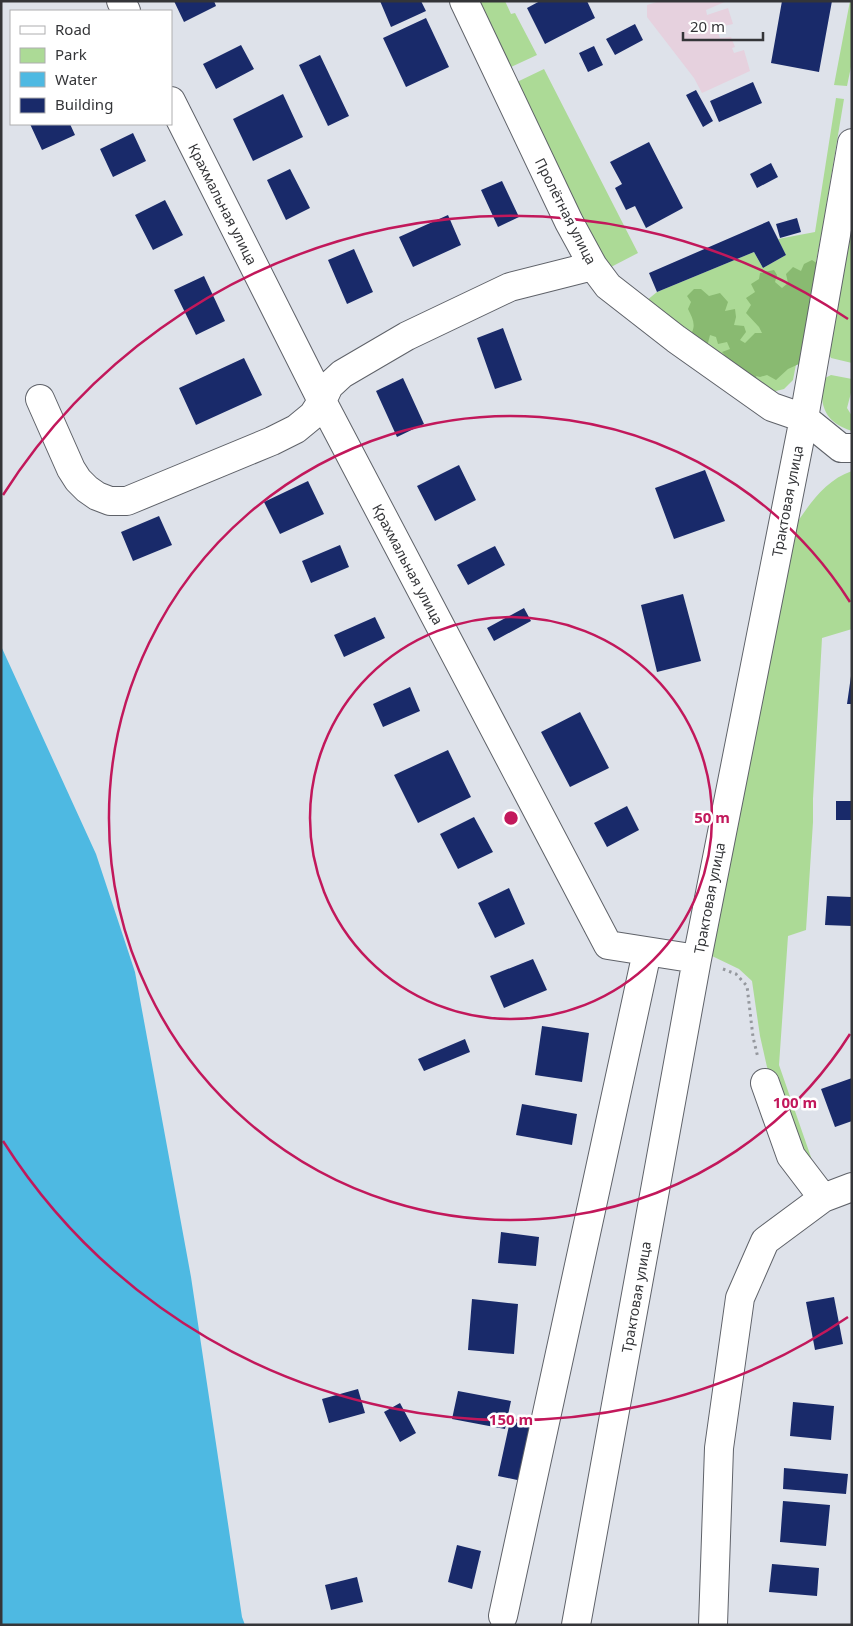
<svg xmlns="http://www.w3.org/2000/svg" width="853" height="1626" font-family="'Noto Sans',sans-serif">
<style>
.industrial{fill:#e6d1de}
.green{fill:#acda96}
.forest{fill:#89ba71}
.water{fill:#4eb9e2}
.building{fill:#192a6a}
.lines{fill:none;stroke-linecap:round;stroke-linejoin:round}
.minor-casing{stroke:#5f6269;stroke-width:30}
.tertiary-casing{stroke:#5f6269;stroke-width:30}
.path{stroke:#95989e;stroke-width:3;stroke-dasharray:2.5 4;stroke-linecap:butt}
.minor{stroke:#fff;stroke-width:28}
.tertiary{stroke:#fff;stroke-width:28}
.ring{fill:none;stroke:#c2185b;stroke-width:2.5}
.labels{text-anchor:middle;dominant-baseline:central;stroke-width:5;stroke-linejoin:round;paint-order:stroke}
.street-label{font-size:14px;fill:#343538;stroke:#fff}
.centre{fill:#c2185b;stroke:#fff;stroke-width:2.5}
.ring-label{font-size:15px;text-anchor:middle;font-weight:bold;fill:#c2185b;stroke:#fff;stroke-width:5;stroke-linejoin:round;paint-order:stroke}
</style>
<rect width="100%" height="100%" fill="#dee2ea"/>
<path class="industrial" d="M 660,1 L 727,1 L 706,10 L 707,15 L 728,8 L 733,24 L 716,28 L 720,38 L 731,37 L 735,47 L 732,48 L 734,53 L 744,50 L 750,71 L 702,93 L 694,78 L 647,17 L 647,5 Z"/>
<path class="green" d="M 479,1 L 505,1 L 511,14 L 515,13 L 537,55 L 511,67 Z
M 850,1 L 852,1 L 852,62 L 847,86 L 834,85 Z
M 544,69 L 638,253 L 611,267 L 583,224 L 517,82 Z
M 836,98 L 844,99 L 822,231 L 793,380 L 784,389 L 772,392 L 646,301 L 657,292 L 754,252 L 763,268 L 786,255 L 778,239 L 815,232 Z
M 852,223 L 852,363 L 831,358 L 826,349 Z
M 831,375 L 852,379 L 852,389 L 847,408 L 852,416 L 852,431 C 824,422 821,407 821,380 Z
M 852,471 L 852,629 L 822,638 L 813,799 L 813,822 L 806,930 L 788,936 L 779,1065 L 813,1163 L 799,1153 L 767,1067 L 760,1036 L 752,981 L 739,969 L 712,956 L 794,527 C 809,505 825,480 852,471 Z"/>
<path class="forest" d="M 812,260 L 818,264 L 811,319 L 803,341 L 807,346 L 801,351 L 799,364 L 788,369 L 776,380 L 767,375 L 760,377 L 756,376 L 758,384 L 728,370 L 727,358 L 722,352 L 730,349 L 727,342 L 718,344 L 716,337 L 710,335 L 708,343 L 698,342 L 692,332 C 696,324 692,317 688,309 L 691,302 L 687,296 L 694,289 L 701,289 L 709,296 L 720,293 L 728,302 L 725,311 L 735,309 L 736,317 L 734,325 L 744,326 L 746,332 L 740,340 L 745,343 L 755,333 L 762,333 L 759,327 L 746,313 L 751,305 L 746,298 L 755,292 L 751,284 L 759,279 L 760,273 L 774,270 L 777,275 L 775,282 L 782,288 L 788,283 L 786,274 L 793,267 L 801,271 L 804,264 Z"/>
<path class="water" d="M 1,646 L 96,854 L 135,972 L 191,1277 L 242,1617 L 245,1625 L 1,1625 Z"/>
<path class="building" d="M 174,1 L 214,1 L 216,6 L 184,22 Z
M 380,1 L 421,1 L 426,11 L 391,27 Z
M 540,1 L 587,1 L 595,18 L 545,44 L 527,8 Z
M 782,1 L 832,1 L 819,72 L 771,63 Z
M 426,18 L 449,67 L 406,87 L 383,38 Z
M 635,24 L 643,40 L 615,55 L 606,39 Z
M 241,45 L 254,69 L 216,89 L 203,64 Z
M 594,46 L 603,65 L 588,72 L 579,53 Z
M 320,55 L 349,116 L 328,126 L 299,65 Z
M 753,82 L 762,103 L 719,122 L 710,101 Z
M 696,90 L 713,121 L 703,127 L 686,95 Z
M 283,94 L 303,137 L 253,161 L 233,119 Z
M 30,124 L 70,124 L 75,135 L 42,150 Z
M 133,133 L 146,161 L 113,177 L 100,149 Z
M 649,142 L 683,208 L 646,228 L 635,206 L 626,210 L 615,188 L 622,184 L 610,162 Z
M 771,163 L 778,177 L 757,188 L 750,174 Z
M 290,169 L 310,208 L 286,220 L 267,180 Z
M 502,181 L 519,217 L 498,227 L 481,190 Z
M 165,200 L 183,235 L 153,250 L 135,215 Z
M 448,215 L 461,245 L 413,267 L 399,237 Z
M 797,218 L 801,232 L 780,238 L 776,224 Z
M 769,221 L 786,255 L 763,268 L 754,252 L 657,292 L 649,273 Z
M 354,249 L 373,292 L 347,304 L 328,260 Z
M 204,276 L 225,321 L 196,335 L 174,290 Z
M 503,328 L 522,380 L 495,389 L 477,338 Z
M 244,358 L 262,395 L 196,425 L 179,388 Z
M 403,378 L 424,424 L 397,437 L 376,391 Z
M 459,465 L 476,500 L 435,521 L 417,486 Z
M 705,470 L 725,521 L 674,539 L 655,488 Z
M 308,481 L 324,514 L 280,534 L 264,502 Z
M 159,516 L 172,545 L 133,561 L 121,532 Z
M 340,545 L 349,567 L 311,583 L 302,561 Z
M 495,546 L 505,565 L 468,585 L 457,565 Z
M 683,594 L 701,661 L 657,672 L 641,605 Z
M 524,608 L 531,621 L 494,641 L 487,628 Z
M 375,617 L 385,638 L 344,657 L 334,635 Z
M 851,676 L 852,676 L 852,704 L 847,704 Z
M 410,687 L 420,711 L 383,727 L 373,704 Z
M 580,712 L 609,768 L 570,787 L 541,732 Z
M 448,750 L 471,797 L 418,823 L 394,775 Z
M 836,801 L 852,801 L 852,820 L 836,820 Z
M 627,806 L 639,830 L 607,847 L 594,823 Z
M 474,817 L 493,852 L 458,869 L 440,834 Z
M 509,888 L 525,924 L 495,938 L 478,903 Z
M 827,896 L 852,897 L 852,926 L 825,925 Z
M 533,959 L 547,990 L 504,1008 L 490,976 Z
M 542,1026 L 589,1033 L 582,1082 L 535,1075 Z
M 465,1039 L 470,1052 L 424,1071 L 418,1059 Z
M 852,1078 L 852,1121 L 835,1127 L 821,1089 Z
M 522,1104 L 577,1114 L 572,1145 L 516,1135 Z
M 501,1232 L 539,1237 L 536,1266 L 498,1263 Z
M 834,1297 L 843,1344 L 815,1350 L 806,1302 Z
M 472,1299 L 518,1304 L 514,1354 L 468,1350 Z
M 358,1389 L 365,1413 L 329,1423 L 322,1399 Z
M 458,1391 L 511,1401 L 505,1429 L 452,1419 Z
M 793,1402 L 834,1406 L 831,1440 L 790,1436 Z
M 400,1403 L 416,1433 L 400,1442 L 384,1412 Z
M 510,1421 L 534,1426 L 522,1481 L 498,1476 Z
M 784,1468 L 848,1474 L 846,1494 L 783,1489 Z
M 783,1501 L 830,1505 L 826,1546 L 780,1542 Z
M 457,1545 L 481,1551 L 472,1589 L 448,1582 Z
M 772,1564 L 819,1568 L 817,1596 L 769,1592 Z
M 357,1577 L 363,1602 L 331,1610 L 325,1585 Z"/>
<g class="lines">
<defs>
<path id="minor" d="M 121,1 L 126,11
M 464,1 L 569,222 L 593,266 L 608,286 L 676,339 L 772,407 L 804,418 L 697,959 L 576,1625
M 171,101 L 322,401 L 608,945 L 697,959
M 40,399 L 71,469 L 78,480 L 87,489 L 97,496 L 110,501 L 127,501 L 272,441 L 296,429 L 313,415 L 322,401 L 329,386 L 342,374 L 407,336 L 510,287 L 593,266
M 765,1083 L 791,1156 L 823,1198
M 503,1616 L 647,952
M 713,1625 L 719,1448 L 740,1298 L 765,1241 L 823,1198 L 852,1187"/>
<path id="tertiary" d="M 852,143 L 804,418 L 841,448 L 852,448"/>
</defs>
<use href="#minor" class="minor-casing"/>
<use href="#tertiary" class="tertiary-casing"/>
<path class="path" d="M 723,969 L 736,974 L 747,986 L 753,1037 L 758,1058"/>
<use href="#minor" class="minor"/>
<use href="#tertiary" class="tertiary"/>
</g>
<g class="ring">
<circle cx="511" cy="818" r="201"/>
<path d="M850 1034A402 402 0 1 1 850 602"/>
<path d="M848 1317A602 602 0 0 1 3 1141M3 495A602 602 0 0 1 848 319"/>
</g>
<g class="labels">
<g class="street-label">
<text transform="translate(223 204) rotate(63)">Крахмальная улица</text>
<text transform="translate(566 211) rotate(63)">Пролётная улица</text>
<text transform="translate(787 501) rotate(-79)">Трактовая улица</text>
<text transform="translate(408 564) rotate(62)">Крахмальная улица</text>
<text transform="translate(709 898) rotate(-79)">Трактовая улица</text>
<text transform="translate(636 1297) rotate(-80)">Трактовая улица</text>
</g>
</g>
<circle cx="511" cy="818" r="8" class="centre"/>
<g class="ring-label">
<text x="712" y="823">50 m</text>
<text x="795" y="1108">100 m</text>
<text x="511" y="1425">150 m</text>
</g>
<rect width="853" height="1626" fill="none" stroke="#343538" stroke-width="5"/>
<rect x="10" y="10" width="162" height="115" fill="#ffffff" stroke="#aeaeaf"/>
<rect x="20" y="26" width="25" height="8" fill="#ffffff" stroke="#aeaeaf"/>
<text x="55" y="35" font-size="15" fill="#343538">Road</text>
<rect x="20" y="48" width="25" height="15" fill="#acda96" stroke="#aeaeaf"/>
<text x="55" y="60" font-size="15" fill="#343538">Park</text>
<rect x="20" y="72" width="25" height="15" fill="#4eb9e2" stroke="#aeaeaf"/>
<text x="55" y="85" font-size="15" fill="#343538">Water</text>
<rect x="20" y="98" width="25" height="15" fill="#192a6a" stroke="#aeaeaf"/>
<text x="55" y="110" font-size="15" fill="#343538">Building</text>
<path d="M683 32v8h80v-8" fill="none" stroke="#343538" stroke-width="2.5"/>
<text x="690" y="32" font-size="15" fill="#343538" stroke="#ffffff" stroke-width="4" paint-order="stroke">20 m</text>
</svg>
